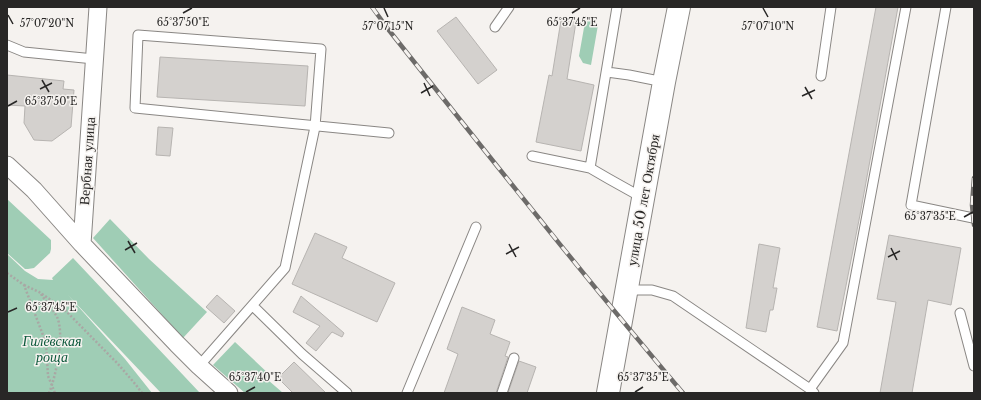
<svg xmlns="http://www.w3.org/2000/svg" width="981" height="400" font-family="'Libre Baskerville',serif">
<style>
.green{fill:#9fcdb5}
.building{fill:#d4d1ce;stroke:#b7b4b1}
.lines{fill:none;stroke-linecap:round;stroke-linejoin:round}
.service-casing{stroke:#8a8784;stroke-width:11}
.minor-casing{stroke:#8a8784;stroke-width:19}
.secondary-casing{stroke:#8a8784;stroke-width:24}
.path{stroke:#a9a7a4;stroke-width:2.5;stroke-dasharray:2 2;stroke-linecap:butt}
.service{stroke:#fff;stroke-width:9}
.minor{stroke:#fff;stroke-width:17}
.secondary{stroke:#fff;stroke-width:22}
.rail-casing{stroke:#6d6b69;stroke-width:4.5}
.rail{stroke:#f5f2ef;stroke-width:3;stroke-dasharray:9;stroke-linecap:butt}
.ticks{fill:none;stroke:#282726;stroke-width:1.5}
.labels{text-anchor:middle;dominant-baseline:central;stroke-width:3;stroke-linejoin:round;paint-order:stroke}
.street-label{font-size:14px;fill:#282726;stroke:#f5f2ef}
.park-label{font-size:14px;font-style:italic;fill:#0c583b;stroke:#f5f2ef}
.ticks-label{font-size:10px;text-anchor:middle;fill:#282726;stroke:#f5f2ef;stroke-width:3;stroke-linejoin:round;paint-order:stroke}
</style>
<rect width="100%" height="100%" fill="#f5f2ef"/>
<path class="green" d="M 590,20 L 595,21 L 598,25 L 591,65 L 583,63 L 579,56 L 585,22 Z
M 7,199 L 51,240 L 51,249 L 50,253 L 34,268 L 28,269 L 25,269 L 7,253 Z
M 110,219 L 149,259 L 207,312 L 183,338 L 93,238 Z
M 7,254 L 25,271 L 38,279 L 53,280 L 52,278 L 73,258 L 200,393 L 161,393 L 68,295 L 125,359 L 152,393 L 7,393 Z
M 235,342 L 271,376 L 268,380 L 283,393 L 245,393 L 213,365 Z"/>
<path class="building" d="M 876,7 L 898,7 L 860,215 L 837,331 L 817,327 Z
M 456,17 L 497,70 L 478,84 L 437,31 Z
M 561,20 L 576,22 L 567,79 L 594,85 L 581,151 L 536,142 L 549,75 L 552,76 Z
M 160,57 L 308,66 L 305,106 L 157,97 Z
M 7,75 L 64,81 L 63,89 L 74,90 L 71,127 L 52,141 L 34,140 L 24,123 L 25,106 L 7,105 Z
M 158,127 L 173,128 L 170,156 L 156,155 Z
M 315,233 L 347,247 L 342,258 L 395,283 L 377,322 L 292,284 Z
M 889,235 L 961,248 L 951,305 L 928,300 L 912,393 L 880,393 L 896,302 L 877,299 Z
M 759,244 L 780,248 L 773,288 L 777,288 L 773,310 L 770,310 L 766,332 L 746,328 Z
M 217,295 L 235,311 L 224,323 L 206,307 Z
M 301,296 L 344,333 L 342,337 L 332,332 L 316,351 L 306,343 L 320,326 L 293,312 Z
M 462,307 L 495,320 L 490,334 L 510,342 L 505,356 L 508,357 L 496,393 L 444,393 L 458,354 L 447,349 Z
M 519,361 L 536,367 L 527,393 L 508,393 Z
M 294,362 L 326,393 L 293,393 L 278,378 Z"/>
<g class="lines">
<defs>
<path id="service" d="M 617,7 L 590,168 L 609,179 L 643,198
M 946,7 L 911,205 L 973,218 L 974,218
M 495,27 L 509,7
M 7,45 L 24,52 L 94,59
M 607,72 L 629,75 L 664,82
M 821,76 L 831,7
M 532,156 L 590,168
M 627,290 L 652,290 L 673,296 L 810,389 L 814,393
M 253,306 L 302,354 L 347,393
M 960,313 L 974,366
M 199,366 L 285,268 L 315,127 L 321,49 L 138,35 L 135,108 L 389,133
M 810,389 L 843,343 L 906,7
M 407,393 L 476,227
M 502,393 L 514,358"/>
<path id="minor" d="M 7,165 L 34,190 L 82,244 L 177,344 L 199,366 L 229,393
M 82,244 L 98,7"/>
<path id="secondary" d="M 608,393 L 664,82 L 679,7"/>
</defs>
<use href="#service" class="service-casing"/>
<use href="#minor" class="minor-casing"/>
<use href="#secondary" class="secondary-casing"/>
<path class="path" d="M 7,273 L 24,285 L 46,343 L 48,376 L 55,393
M 24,285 L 39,292 L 63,308 L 118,364 L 136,385 L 142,393
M 41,294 C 46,302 53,309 57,317 C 65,334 56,376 49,393"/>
<use href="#service" class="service"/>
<use href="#minor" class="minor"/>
<use href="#secondary" class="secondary"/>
<defs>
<path id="rail" d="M 372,7 L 388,29 C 485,151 582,274 683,393
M 974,178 L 972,205 L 974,225"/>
</defs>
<use href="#rail" class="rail-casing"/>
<use href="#rail" class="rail"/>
</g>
<path class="ticks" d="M 384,8 L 388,17M 763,8 L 768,17M 183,13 L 192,8M 572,13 L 580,8M 8,15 L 13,24M 42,80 L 49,92M 424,83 L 430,96M 805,87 L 812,99M 40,89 L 52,83M 421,93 L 433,86M 802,96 L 815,90M 8,106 L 17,101M 964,217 L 973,212M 128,241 L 135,253M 509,244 L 516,257M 891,248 L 897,260M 125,250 L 137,243M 506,254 L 519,247M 888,257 L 900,251M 8,312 L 17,308M 246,392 L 255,387M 635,392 L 643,387"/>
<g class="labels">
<g class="street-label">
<text transform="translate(87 161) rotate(-86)">Вербная улица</text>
<text transform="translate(643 200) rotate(-80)">улица 50 лет Октября</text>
</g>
<g class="park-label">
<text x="52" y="341">Гилёвская<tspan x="52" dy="16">роща</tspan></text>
</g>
</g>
<g class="ticks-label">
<text x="183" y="26">65°37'50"E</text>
<text x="572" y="26">65°37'45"E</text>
<text x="47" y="27">57°07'20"N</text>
<text x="388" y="30">57°07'15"N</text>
<text x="768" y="30">57°07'10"N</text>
<text x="51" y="105">65°37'50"E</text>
<text x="930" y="220">65°37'35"E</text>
<text x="51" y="311">65°37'45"E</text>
<text x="255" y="381">65°37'40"E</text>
<text x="643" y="381">65°37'35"E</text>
</g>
<rect width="981" height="400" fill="none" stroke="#282726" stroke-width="16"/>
</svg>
